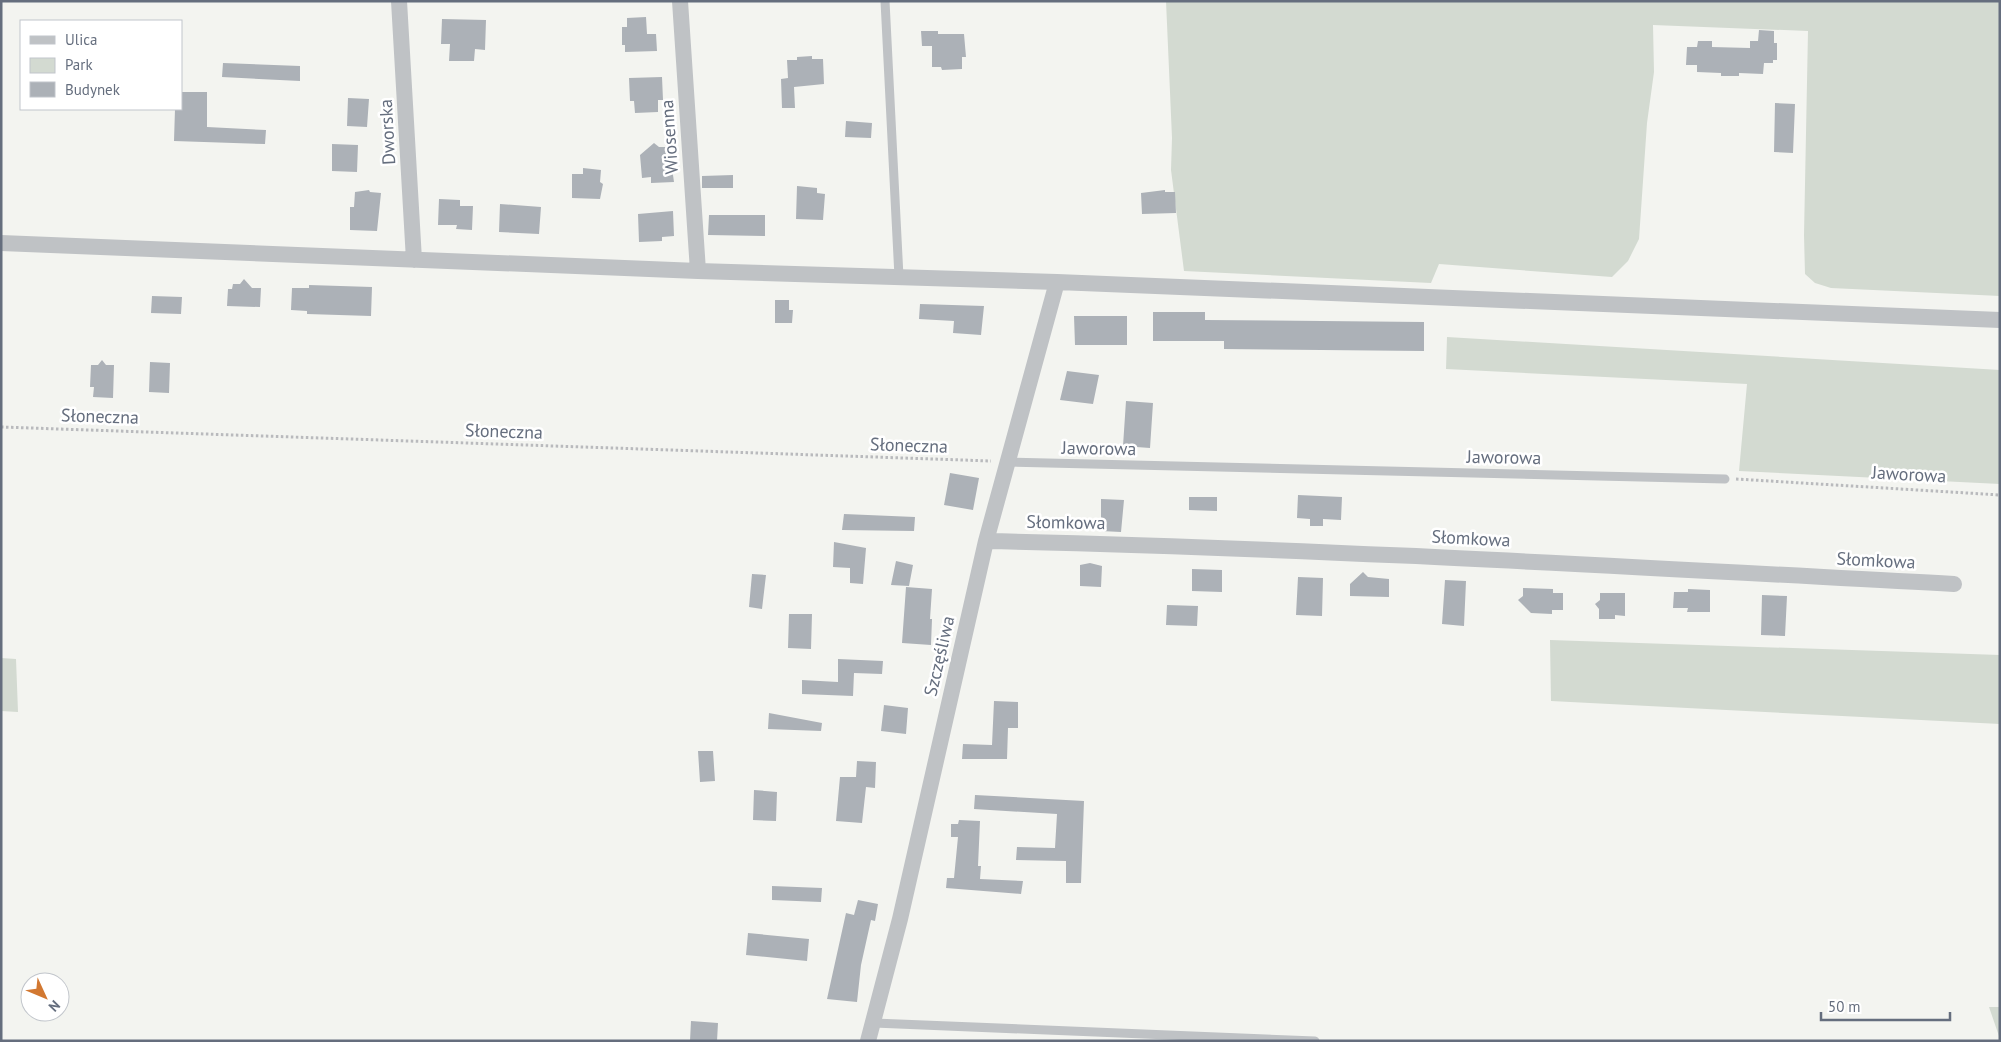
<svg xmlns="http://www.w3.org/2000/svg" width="2001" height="1042" font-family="'PT Sans',sans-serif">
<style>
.green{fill:#d3dad1}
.building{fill:#acb1b7}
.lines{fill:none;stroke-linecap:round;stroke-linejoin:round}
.path{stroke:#b9babd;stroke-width:3;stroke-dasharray:2.5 2.5;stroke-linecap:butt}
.lane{stroke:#bfc2c5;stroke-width:9}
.street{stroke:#bfc2c5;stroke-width:16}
.labels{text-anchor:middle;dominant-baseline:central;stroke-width:5;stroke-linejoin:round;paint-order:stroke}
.street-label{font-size:18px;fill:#656e7e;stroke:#fff}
</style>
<rect width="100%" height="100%" fill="#f3f4f0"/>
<path class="green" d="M 1166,1 L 2000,1 L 2000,296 L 1831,288 L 1815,283 L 1805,274 L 1804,235 L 1808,31 L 1653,25 L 1654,72 L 1647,123 L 1639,239 L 1628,261 L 1612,277 L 1439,264 L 1431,283 L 1184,271 L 1171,170 L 1172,138 Z
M 1447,337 L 2000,370 L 2000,484 L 1739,471 L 1747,384 L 1446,369 Z
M 1550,640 L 2000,655 L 2000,724 L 1551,701 Z
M 1,658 L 16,659 L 18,712 L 1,711 Z
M 1989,1007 L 2000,1007 L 2000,1039 Z"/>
<path class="building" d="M 646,17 L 647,34 L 656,34 L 657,51 L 625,52 L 625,45 L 622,45 L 622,27 L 627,27 L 627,18 Z
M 442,19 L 486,20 L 485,50 L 475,49 L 474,61 L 449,61 L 450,44 L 441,44 Z
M 1759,30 L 1774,31 L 1774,43 L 1777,43 L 1777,60 L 1773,60 L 1773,63 L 1764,63 L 1763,74 L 1739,73 L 1739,76 L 1721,76 L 1721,73 L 1697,72 L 1697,65 L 1686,65 L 1687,47 L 1697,47 L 1698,41 L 1712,41 L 1712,47 L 1750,48 L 1750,41 L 1758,41 Z
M 921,31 L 938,31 L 938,34 L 964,34 L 966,57 L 962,57 L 962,69 L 942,70 L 941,67 L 932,67 L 932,46 L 922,46 Z
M 812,56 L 812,59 L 823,59 L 824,84 L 794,87 L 795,108 L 782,108 L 781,79 L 788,78 L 787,60 L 797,60 L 797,57 Z
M 223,63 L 300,66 L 300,81 L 222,77 Z
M 662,77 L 663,100 L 658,100 L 658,112 L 635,113 L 634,101 L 630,101 L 629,78 Z
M 181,92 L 207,92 L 207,127 L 266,130 L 265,144 L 174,141 L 175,109 L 181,109 Z
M 348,98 L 369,99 L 367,127 L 347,126 Z
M 1775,103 L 1795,104 L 1793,153 L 1774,152 Z
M 846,121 L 872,123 L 871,138 L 845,137 Z
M 654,143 L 659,147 L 669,147 L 674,182 L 651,183 L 651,177 L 642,178 L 640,155 Z
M 332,144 L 358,145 L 357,172 L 332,171 Z
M 583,168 L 601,170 L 600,182 L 603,184 L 600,199 L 572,198 L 572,174 L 583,174 Z
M 733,175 L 733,188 L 702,188 L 702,176 Z
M 797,186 L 817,188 L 817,193 L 825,194 L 823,220 L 796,219 Z
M 369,190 L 370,192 L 381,193 L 377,231 L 350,230 L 350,207 L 354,207 L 355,192 Z
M 1165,190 L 1165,192 L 1175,192 L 1176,213 L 1142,214 L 1141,193 Z
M 439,199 L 460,200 L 460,206 L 473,206 L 472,230 L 456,229 L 457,225 L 438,225 Z
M 500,204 L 541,207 L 539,234 L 499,232 Z
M 673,211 L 674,236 L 662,237 L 662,241 L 639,242 L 638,214 Z
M 709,215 L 765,215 L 765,236 L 708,235 Z
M 244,279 L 252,288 L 261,288 L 260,307 L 227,306 L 228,289 L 232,289 L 233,284 L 240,284 Z
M 309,285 L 372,287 L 371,316 L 307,314 L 307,311 L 291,310 L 292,288 L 309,288 Z
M 152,296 L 182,297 L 181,314 L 151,313 Z
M 775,300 L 789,300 L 789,310 L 793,310 L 792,323 L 775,323 Z
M 920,304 L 984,306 L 981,335 L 953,333 L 954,321 L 919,319 Z
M 1153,312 L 1205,312 L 1205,320 L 1424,322 L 1424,351 L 1224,349 L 1224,341 L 1153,341 Z
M 1074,316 L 1127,316 L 1127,345 L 1075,345 Z
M 102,360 L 106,365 L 114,365 L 113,398 L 93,397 L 94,387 L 90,387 L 91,365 L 98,365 Z
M 150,362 L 170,363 L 169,393 L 149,392 Z
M 1067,371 L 1099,375 L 1093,404 L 1060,400 Z
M 1126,401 L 1153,403 L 1150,448 L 1123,446 Z
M 950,473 L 979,478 L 973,510 L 944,505 Z
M 1298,495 L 1342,497 L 1341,520 L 1323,519 L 1323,526 L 1310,526 L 1310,519 L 1297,518 Z
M 1189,497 L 1217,497 L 1217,511 L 1189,510 Z
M 1101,499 L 1124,500 L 1121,532 L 1101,531 Z
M 844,514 L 915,517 L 914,531 L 842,530 Z
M 834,542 L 866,548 L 863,584 L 850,583 L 850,568 L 833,567 Z
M 896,561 L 913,565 L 909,586 L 891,585 Z
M 1090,563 L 1102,566 L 1101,587 L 1080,586 L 1080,565 Z
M 1192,569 L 1222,570 L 1222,592 L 1192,591 Z
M 1363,572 L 1368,577 L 1389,579 L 1389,597 L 1350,596 L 1350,584 Z
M 752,574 L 766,575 L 762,609 L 749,607 Z
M 1298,577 L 1323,578 L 1322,616 L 1296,615 Z
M 1445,580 L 1466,581 L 1464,626 L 1442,624 Z
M 906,587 L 932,589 L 930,619 L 932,619 L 931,645 L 902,643 Z
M 1523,588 L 1553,589 L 1553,593 L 1563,593 L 1563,610 L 1552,610 L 1552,614 L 1531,613 L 1518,600 L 1523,596 Z
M 1688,589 L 1710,590 L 1710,612 L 1687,612 L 1688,608 L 1673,608 L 1674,592 L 1688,592 Z
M 1600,593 L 1625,593 L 1625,616 L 1615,615 L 1615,619 L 1599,619 L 1599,609 L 1595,604 L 1600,600 Z
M 1762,595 L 1787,596 L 1785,636 L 1761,635 Z
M 1167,605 L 1198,606 L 1197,626 L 1166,625 Z
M 789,614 L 812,614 L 811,649 L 788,648 Z
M 838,659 L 883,661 L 882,674 L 854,673 L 853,696 L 802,694 L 802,680 L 838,682 Z
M 994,701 L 1018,702 L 1018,728 L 1008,728 L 1007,759 L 962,759 L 963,744 L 992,745 Z
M 884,705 L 908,708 L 906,734 L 881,731 Z
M 769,713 L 822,723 L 821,731 L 768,729 Z
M 698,751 L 713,751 L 715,781 L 700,782 Z
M 857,761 L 876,762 L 875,788 L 866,787 L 862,823 L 836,821 L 840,777 L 856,777 Z
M 754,790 L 777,792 L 776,821 L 753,820 Z
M 975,795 L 1084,801 L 1081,883 L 1066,883 L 1066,861 L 1016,860 L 1017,847 L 1055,848 L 1057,814 L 974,809 Z
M 959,820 L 980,821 L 978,866 L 981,866 L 980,879 L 1023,881 L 1021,894 L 946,888 L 947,878 L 954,878 L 958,837 L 951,837 L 951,824 L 958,824 Z
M 772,886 L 822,888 L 821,902 L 772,900 Z
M 858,900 L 878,904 L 875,921 L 871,920 L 861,965 L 857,1002 L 827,999 L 846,913 L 854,915 Z
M 748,933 L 809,939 L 807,961 L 746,955 Z
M 691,1021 L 718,1023 L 717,1041 L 690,1041 Z"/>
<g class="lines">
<path class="path" d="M 1,427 L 991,461
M 1736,479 L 2000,495"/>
<path class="lane" d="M 885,1 L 899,277
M 1006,462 L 1725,479
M 874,1023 L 1315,1041"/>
<path class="street" d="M 399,1 L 414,260
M 680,1 L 698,271
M 1,243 L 698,271 L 1057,282 L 2000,320
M 986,541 C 1309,548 1632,567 1954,584
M 868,1041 L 900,919 L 986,541 L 1057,282"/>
</g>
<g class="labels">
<g class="street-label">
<text transform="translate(387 132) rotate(-93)">Dworska</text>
<text transform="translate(669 137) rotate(-94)">Wiosenna</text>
<text transform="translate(100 416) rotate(2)">Słoneczna</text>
<text transform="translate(504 431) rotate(2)">Słoneczna</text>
<text transform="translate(909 445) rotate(2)">Słoneczna</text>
<text transform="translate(1099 448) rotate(1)">Jaworowa</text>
<text transform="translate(1504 457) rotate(1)">Jaworowa</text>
<text transform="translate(1909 474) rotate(3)">Jaworowa</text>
<text transform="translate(1066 522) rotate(1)">Słomkowa</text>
<text transform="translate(1471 538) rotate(3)">Słomkowa</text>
<text transform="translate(1876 560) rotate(3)">Słomkowa</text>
<text transform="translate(939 656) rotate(-77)">Szczęśliwa</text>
</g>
</g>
<rect width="2001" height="1042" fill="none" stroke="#656e7e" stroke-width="5"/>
<rect x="20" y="20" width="162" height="90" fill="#ffffff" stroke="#c1c5cb"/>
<rect x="30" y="36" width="25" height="8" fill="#bfc2c5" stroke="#c1c5cb"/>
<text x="65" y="45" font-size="15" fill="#656e7e">Ulica</text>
<rect x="30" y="58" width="25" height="15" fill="#d3dad1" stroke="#c1c5cb"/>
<text x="65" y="70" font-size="15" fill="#656e7e">Park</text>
<rect x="30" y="82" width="25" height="15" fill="#acb1b7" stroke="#c1c5cb"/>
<text x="65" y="95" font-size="15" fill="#656e7e">Budynek</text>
<g transform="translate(45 997) rotate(134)"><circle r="24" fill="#ffffff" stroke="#c1c5cb"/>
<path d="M0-4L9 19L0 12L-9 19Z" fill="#d27831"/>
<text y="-8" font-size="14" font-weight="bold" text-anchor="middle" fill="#656e7e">N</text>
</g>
<path d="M1821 1012v8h129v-8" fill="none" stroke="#656e7e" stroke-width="2.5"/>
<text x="1828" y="1012" font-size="15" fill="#656e7e" stroke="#ffffff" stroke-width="4" paint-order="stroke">50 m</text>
</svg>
